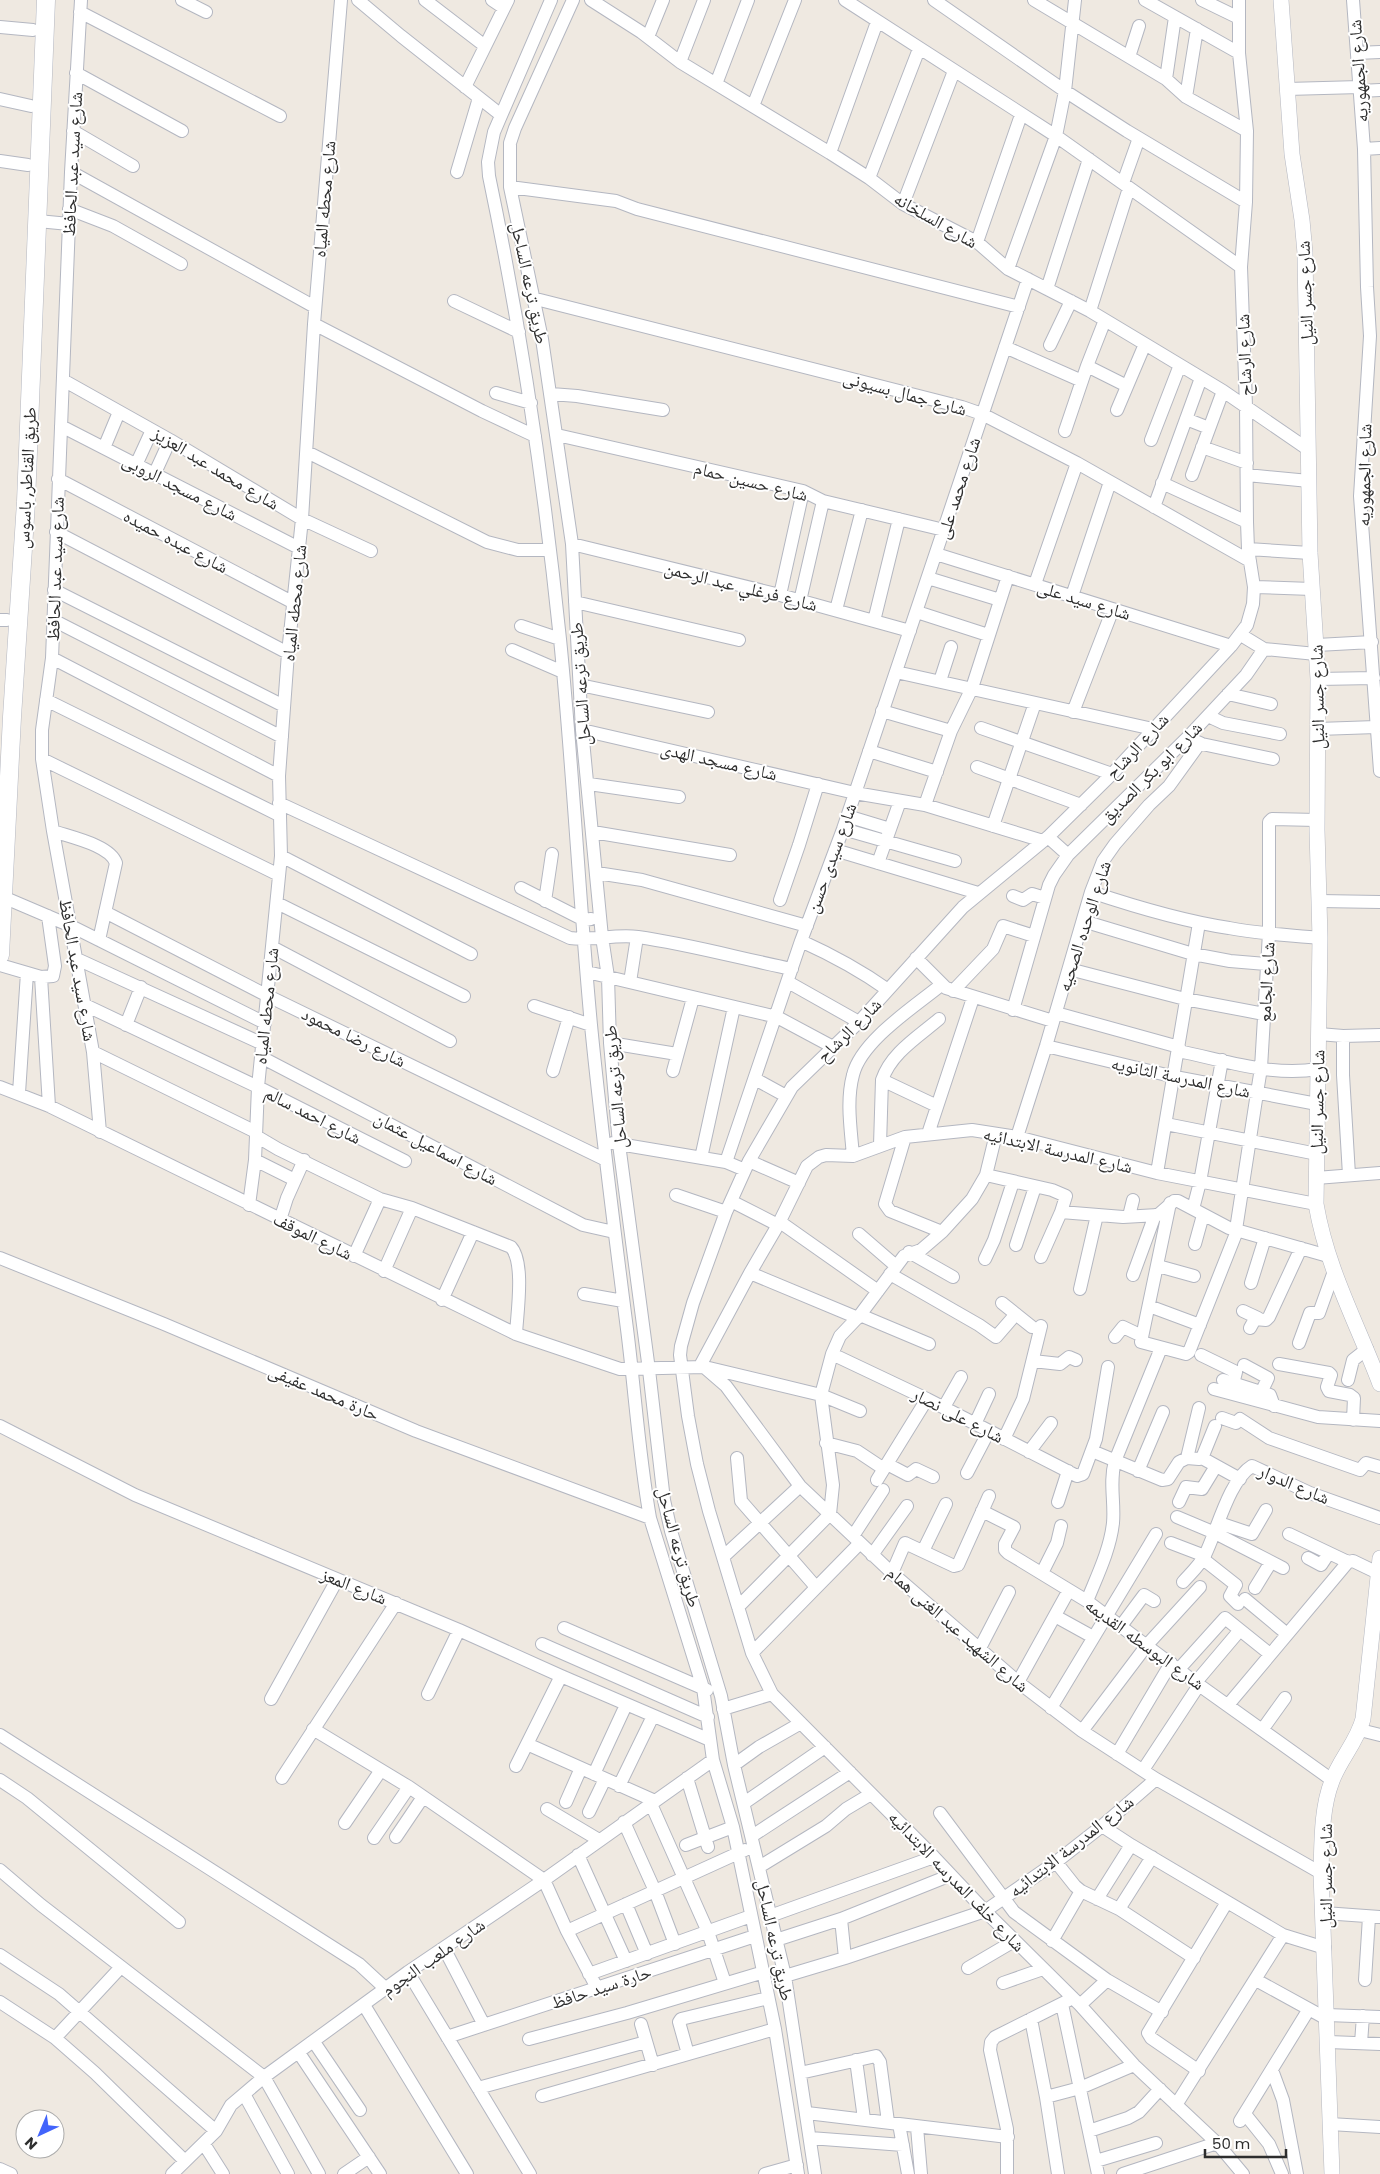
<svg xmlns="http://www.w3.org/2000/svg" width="1380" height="2174" font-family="Poppins,'Noto Naskh Arabic',sans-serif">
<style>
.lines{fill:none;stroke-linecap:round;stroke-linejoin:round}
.minor-casing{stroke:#b4b7c1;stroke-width:14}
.tertiary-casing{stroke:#b4b7c1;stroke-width:16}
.secondary-casing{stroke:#b4b7c1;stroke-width:19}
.minor{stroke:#fff;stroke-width:12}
.tertiary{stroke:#fff;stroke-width:15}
.secondary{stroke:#fff;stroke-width:18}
.labels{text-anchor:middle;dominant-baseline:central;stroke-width:4;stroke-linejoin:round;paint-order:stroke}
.street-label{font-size:18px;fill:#2e2e2e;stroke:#fff}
</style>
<rect width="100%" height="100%" fill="#efe9e1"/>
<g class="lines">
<defs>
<path id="minor" d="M 81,0 L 71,172 L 52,658 L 42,730 L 42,759 L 53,831 L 93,1052 L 100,1132
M 182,0 L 206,12
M 358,0 L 401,36 L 501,115
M 425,0 L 485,46
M 492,0 L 504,8
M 551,0 L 494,132 L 488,162 L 489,176 C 521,329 544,483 560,639 C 573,768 579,897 591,1025 C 601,1127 614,1228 627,1329 C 635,1392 639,1456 650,1518 L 703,1688 L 713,1760 L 733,1827 L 775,2029 L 798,2174
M 573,0 L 515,128 L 510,143 L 510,187 L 542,339 L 572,544 L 582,730 L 602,937 L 608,977 L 610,1043 L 619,1144 L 649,1370 L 664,1500 L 671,1531 L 721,1696 L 734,1765 L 785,1976 L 815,2174
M 591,0 L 641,32 L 680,62 L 830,153 L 869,178 L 903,204 L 977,242 L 1008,269 L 1090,311 L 1145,344 L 1223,391 L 1309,450
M 845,0 L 1056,136 L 1241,267
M 934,0 L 1065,91 L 1127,131 L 1246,202
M 1034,0 L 1166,79 L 1186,97 L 1247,131
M 1145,0 L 1239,53
M 1202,0 L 1239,18
M 1239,0 L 1239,53 L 1247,131 L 1246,202 L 1241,267 L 1246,406 L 1247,522 L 1248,549 L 1254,587 L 1253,604 L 1247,625 L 1231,646 L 1112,774 L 1048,837 L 963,907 L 859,1022 L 792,1087 L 749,1161 L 726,1212 L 693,1303 L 681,1346 L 680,1355 L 688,1416 L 697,1464 L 709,1511 L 752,1653 L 772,1694 L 934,1857 L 985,1911 L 1080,2005 L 1134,2065 L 1217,2143 L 1243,2174
M 1353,0 L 1364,149 L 1367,287 L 1370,336 L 1360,496 L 1380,771
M 80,12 L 280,116
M 0,27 L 33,30
M 648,37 L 663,0
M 1357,53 L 1380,52
M 1129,57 L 1139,26
M 680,62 L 704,0
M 76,73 L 182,131
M 1166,79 L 1175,17
M 716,84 L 748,0
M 465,87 L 508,0
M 1287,89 L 1360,87
M 1360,91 L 1380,90
M 1186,97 L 1197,29
M 0,99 L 31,106
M 753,106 L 795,0
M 73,131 L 133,166
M 1364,149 L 1380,148
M 830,153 L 877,22
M 0,161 L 28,165
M 71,172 L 315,307
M 457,172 L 479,98
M 869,178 L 919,49
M 1123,183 L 1139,138
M 510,187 L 616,201 L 637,209 L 1019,307
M 903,204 L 954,71
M 69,209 L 113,226 L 181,264
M 38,221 L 69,224
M 977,242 L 1021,115
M 1008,269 L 1056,136 L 1065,91 L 1075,0
M 1047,289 L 1089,159
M 532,298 L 962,407 L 982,414 L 1077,463 L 1250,561
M 454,301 L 519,332
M 1090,311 L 1129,188
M 314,324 L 482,411 L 535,436
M 1050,345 L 1071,301
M 1005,347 L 1082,381
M 1087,366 L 1127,386
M 63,380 L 170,440 L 302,519 L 371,551
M 496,393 L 531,403
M 551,394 L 577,396 L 663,410
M 1117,410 L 1145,344
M 1186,419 L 1209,428
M 61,426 L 299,548
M 1065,431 L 1087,366 L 1105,320
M 557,435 L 803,491 L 823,501 L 944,530
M 1151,440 L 1180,365
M 1202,447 L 1247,463
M 104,448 L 119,412
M 307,452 L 487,542 L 518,550 L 550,550
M 136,465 L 152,430
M 154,475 L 170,440
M 1192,475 L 1223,391
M 1247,475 L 1309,481
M 58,479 L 294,603
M 1162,483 L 1247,522
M 1154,507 L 1201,378
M 56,532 L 288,653
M 572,544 L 780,595 L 910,631
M 1248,549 L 1310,553
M 936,554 L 1231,646
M 928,578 L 1000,600
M 1035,584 L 1077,463
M 1254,587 L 1312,589
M 54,590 L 284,706
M 780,595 L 803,491
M 1072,596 L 1110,482
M 800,601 L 823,501
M 575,602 L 739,640
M 836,610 L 862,510
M 917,612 L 988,635
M 0,620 L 7,620
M 53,620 L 282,737
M 874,621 L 899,519
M 521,626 L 560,639
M 1241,635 L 1264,649 L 1316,654
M 1317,645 L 1372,642
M 512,650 L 563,672
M 52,658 L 279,776
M 896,672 L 1153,729
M 1318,679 L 1374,678
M 940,681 L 951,647
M 580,685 L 708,712
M 1228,694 L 1271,704
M 46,700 L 279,815
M 882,711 L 951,731
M 1073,712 L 1113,609
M 1208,716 L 1223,723 L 1280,734
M 981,728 L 1112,774
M 1318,729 L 1376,727
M 582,730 L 855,793 L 925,805 L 1043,841
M 1193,740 L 1202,744 L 1273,759
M 869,751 L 937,772
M 42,759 L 279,875
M 977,767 L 1081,805
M 589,784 L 679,797
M 279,803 L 570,938 C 592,941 615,934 638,937 C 689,944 742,959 792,969
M 925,805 L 951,731 L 972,688 L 1008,576
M 847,816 L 890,829
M 993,826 L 1035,703
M 843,829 L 955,861
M 53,831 C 70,837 110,845 116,863 L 99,940
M 593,832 L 730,855
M 1048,837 L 1068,855
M 835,850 L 978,893
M 281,856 L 471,954
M 878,863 L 900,801
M 597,873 L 642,880 L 807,926
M 521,888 L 584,920 L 591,919
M 1091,892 C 1136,907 1182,921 1229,928 C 1259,934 1290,935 1320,938
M 1013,896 L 1023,900 L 1032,894 L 1045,898
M 3,897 L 71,926 L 265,1023
M 780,900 L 799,845 L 818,784
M 545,901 L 552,854
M 1319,901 L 1380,902
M 277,903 L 464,996
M 105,912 L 268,996 L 604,1159
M 1083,921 L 1193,954 L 1230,961 L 1266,964
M 801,941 C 832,955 860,970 888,990
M 272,947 L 450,1041
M 916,958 L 946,988 L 1053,1021
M 77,959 L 263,1044
M 0,965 L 41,977 L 53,976 L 55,966 L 48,916
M 1069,969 L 1185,999 L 1264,1014
M 587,972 L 777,1017 L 833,1047
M 41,977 L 49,1106
M 630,982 L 637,937
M 788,982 L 859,1022
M 953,991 L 993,949 L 1003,926 L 1034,936
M 85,1005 L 258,1087 L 405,1161
M 534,1006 L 591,1025
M 1013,1010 L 1049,885 L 1054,875 L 1068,855 L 1188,737 L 1246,675 L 1264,649
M 1056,1013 L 1179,1047
M 126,1025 L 141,987
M 1319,1034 L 1343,1036 L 1380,1035
M 1343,1036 L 1343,1075 L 1349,1175
M 610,1043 L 677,1054
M 1046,1046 L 1175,1077 L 1317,1104
M 1178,1051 C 1224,1060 1271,1077 1318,1069
M 93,1052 L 256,1132
M 261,1057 L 583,1225 L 614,1232
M 553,1071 L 569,1017
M 673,1071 L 693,998
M 755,1079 L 786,1096
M 882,1080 L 937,1106
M 0,1087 L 49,1106 L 516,1334 L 620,1369 L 704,1367 L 726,1386 L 800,1486 L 892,1573 L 1018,1682 L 1082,1731 L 1156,1779 L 1321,1873
M 19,1093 L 27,973
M 1166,1124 L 1317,1154
M 928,1134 L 973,998
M 256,1136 L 278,1149 L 380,1199 L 412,1208 L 511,1247 C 525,1262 517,1314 516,1334
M 905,1137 L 885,1204 L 890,1211 L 942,1232
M 1017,1137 L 1046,1046 L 1091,892 L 1103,861 L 1115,844 L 1149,805 L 1169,786 L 1200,743
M 613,1143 L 726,1162 L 745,1170
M 880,1145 L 882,1080 C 891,1053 918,1037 939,1019
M 853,1156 C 851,1130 846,1101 853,1075 C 861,1041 914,1007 941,985
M 701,1158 L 734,1007
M 255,1160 L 295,1180
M 749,1161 L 799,1183
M 726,1162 L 801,941 L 843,829 L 1028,279
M 1157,1173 L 1199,923
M 986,1175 L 1052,1190 L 1066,1196 L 1061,1212
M 1316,1178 L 1380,1173
M 676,1195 L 726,1212
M 731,1201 L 778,1225
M 1170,1203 L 1141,1342 L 1186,1354 L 1189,1352 L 1235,1236 L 1257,1093 L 1261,1068 L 1269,933 L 1269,822 L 1272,819 L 1317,820
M 249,1205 L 255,1160 L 258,1087 L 281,856 L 279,776 L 288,653 L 302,519 L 314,324 L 341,0
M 1193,1209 L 1200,1182 L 1222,1060
M 1129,1216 L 1133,1200
M 280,1220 L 287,1198 L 304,1160
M 780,1222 L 878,1291
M 859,1234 L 896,1266
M 1195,1244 L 1203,1215
M 1016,1245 L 1035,1187
M 909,1252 L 953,1277
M 354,1256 L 380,1199
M 1041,1257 L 1061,1212 L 1123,1217 L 1158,1215 L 1174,1201 L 1178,1201 L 1229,1228 L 1328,1256
M 0,1258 L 164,1324 L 416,1431 L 650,1518
M 985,1259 L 994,1240 L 1013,1182
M 1158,1266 L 1194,1276
M 384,1271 L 412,1208
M 750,1273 L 858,1318
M 890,1274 L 979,1325 L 996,1337 L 1016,1314
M 1133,1275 L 1155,1215
M 1251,1283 L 1265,1238
M 1080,1289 L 1097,1215
M 584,1294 L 623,1301
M 442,1300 L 473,1232
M 1002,1303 L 1032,1327
M 1149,1306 L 1200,1325
M 1243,1311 L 1258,1318
M 860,1315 L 929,1344
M 1250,1328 L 1255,1319 L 1266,1320 L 1269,1317 L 1301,1248
M 1115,1337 L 1123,1327 L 1142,1336
M 1299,1343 L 1310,1313 L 1319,1313 L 1333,1274
M 832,1354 L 927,1399 L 1077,1476 L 1083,1474 L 1096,1439 L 1108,1367
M 1201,1355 L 1236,1372 L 1233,1384
M 1033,1361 L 1060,1364 L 1069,1357 L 1076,1360
M 1279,1364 L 1329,1373 L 1331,1375 L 1327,1387 L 1329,1391 L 1350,1395 L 1354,1398 L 1353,1420
M 1244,1365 L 1268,1378 L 1261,1393
M 700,1366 L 750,1273 L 778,1225 L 807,1166 L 819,1157 L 826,1155 L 853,1156 L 905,1137 L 972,1130 L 1017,1137 L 1157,1173 L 1316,1204
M 709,1368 L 821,1395 L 860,1411
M 1223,1380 L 1270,1395 L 1274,1406
M 1348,1380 L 1353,1360 L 1367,1349
M 1214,1389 L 1318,1417 L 1380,1421
M 944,1407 L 961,1377
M 1222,1418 L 1236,1423 L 1240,1419 L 1269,1438 L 1360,1470 L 1366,1463 L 1380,1467
M 975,1424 L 989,1394
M 0,1426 L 135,1495 L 459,1630 L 561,1676 L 710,1740
M 1004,1439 L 1023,1399 L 1041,1326
M 826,1443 L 857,1451 L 884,1469
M 1092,1451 L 1162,1480 L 1168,1479 L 1179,1462 L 1187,1458
M 1029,1452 L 1051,1423
M 737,1458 L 741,1501 L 816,1587
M 1187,1458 L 1199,1459 L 1202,1458 L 1240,1479
M 1187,1458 L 1199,1408
M 1202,1458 L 1215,1426
M 887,1464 L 908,1475 L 916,1469 L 933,1477
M 1138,1471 L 1163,1412
M 967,1473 L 989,1431
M 877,1480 L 927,1399
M 1058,1502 L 1068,1471
M 1179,1502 L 1186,1487 L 1202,1489 L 1216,1466
M 982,1511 L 1014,1527 L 1005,1544 L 1005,1550 L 1008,1553 L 1087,1601 L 1199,1685 L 1332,1780
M 1177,1517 L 1215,1533 L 1283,1568
M 1219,1523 L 1252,1534 L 1266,1510
M 1289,1534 L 1348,1562
M 853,1536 L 883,1490
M 1171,1543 L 1205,1556
M 923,1551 L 946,1504
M 872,1555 L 907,1506
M 723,1557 L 800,1486
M 1308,1558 L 1321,1565 L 1329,1553
M 1203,1559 L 1236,1585 L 1230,1596 L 1238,1604
M 892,1573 L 905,1543 L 954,1566 L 958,1565 L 989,1496
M 1042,1573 L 1057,1543 L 1061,1526
M 1183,1582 C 1190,1574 1200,1565 1205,1555 C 1217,1531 1229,1480 1252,1466 L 1310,1493 L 1380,1518
M 1255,1588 L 1271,1562
M 1245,1599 L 1287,1634
M 1087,1601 C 1097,1576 1110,1550 1113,1523 C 1115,1502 1109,1482 1115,1461 L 1161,1348
M 738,1607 L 830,1514 L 833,1485 L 821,1395 L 832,1354 L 840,1336 L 860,1315 L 904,1256 L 921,1250 L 942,1232 L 972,1199 L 986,1175 L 996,1134
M 1055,1616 L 1093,1637
M 1121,1626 L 1144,1595 L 1154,1601
M 564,1628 L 707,1690
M 542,1644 L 708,1717
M 980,1648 L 1009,1592
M 752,1653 L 860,1543
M 1179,1669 L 1225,1618 L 1270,1654
M 1018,1682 L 1069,1590
M 1196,1682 L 1240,1630
M 428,1694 L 459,1630
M 271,1699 L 337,1580
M 1228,1705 L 1348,1562 L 1353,1561 L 1378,1573
M 1051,1708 L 1156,1534
M 723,1709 L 772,1694
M 313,1729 L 409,1787 L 544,1880 L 567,1931 L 597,1988
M 1262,1730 L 1285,1698
M 1360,1730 L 1380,1735
M 1082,1731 L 1147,1645 L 1200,1587
M 0,1735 L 359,1964 L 386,1989
M 527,1744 L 655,1801
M 1117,1754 L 1171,1663
M 734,1765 L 759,1747 L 801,1723
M 516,1766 L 561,1676
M 1143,1770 L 1199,1685
M 594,1774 L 626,1705
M 282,1778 L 396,1603
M 687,1778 L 708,1847
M 0,1780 L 27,1798 L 179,1922
M 619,1786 L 653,1716
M 566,1802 L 581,1768
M 744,1803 L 825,1747
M 651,1804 L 708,1932 L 725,1983
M 547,1809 L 599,1840
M 589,1812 L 605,1779
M 940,1813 L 1014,1912 L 1107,1980 L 1162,2012
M 624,1822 L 655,1891 L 675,1944
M 345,1823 L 381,1770
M 1102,1826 L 1131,1845 L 1283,1935 L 1325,1948
M 752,1836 L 850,1772
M 396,1837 L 423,1797
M 374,1838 L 409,1787
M 686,1845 L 733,1827
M 578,1855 L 626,1961
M 1056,1862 L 1075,1886 L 1081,1891 L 1119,1909 L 1194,1958
M 759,1867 L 826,1826 L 846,1809 L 871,1794
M 0,1870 L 41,1905 L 264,2077 L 319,2174
M 1097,1899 L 1131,1845
M 626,1904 L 647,1954
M 1119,1909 L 1152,1857
M 1324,1913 L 1380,1917
M 770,1916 L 934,1857
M 841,1919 L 845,1958
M 567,1931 L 745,1850
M 776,1940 L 841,1919 L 951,1875
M 1052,1941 L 1081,1891
M 444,1948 L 484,2025
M 0,1955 L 59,1994 L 216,2131
M 968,1968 L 1014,1941
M 408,1972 L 530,2174
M 589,1974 L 751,1916
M 785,1976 L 845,1958 L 985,1911 L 1056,1862 L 1102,1826 L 1156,1779
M 1256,1980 L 1327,2019
M 1365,1980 L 1369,1917
M 1003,1983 L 1043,1969
M 0,2002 L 55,2038 L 95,2073 L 185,2161
M 1062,2004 L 1098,2174
M 364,2005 L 467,2174
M 1080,2005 L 1107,1980
M 1327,2015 L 1380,2017
M 1031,2019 L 1046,2097 L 1058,2174
M 641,2024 L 653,2065
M 447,2037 L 755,1936
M 55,2038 L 121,1967
M 529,2039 L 627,2013 L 764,1972
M 314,2042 L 360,2110
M 1329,2042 L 1380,2044
M 1361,2043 L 1363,2016
M 299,2053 L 380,2174
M 688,2054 L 679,2022 L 681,2019 L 768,1998
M 856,2060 L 864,2119
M 1272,2070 L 1283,2100 L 1297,2174
M 1199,2071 L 1151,2038 L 1148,2033 L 1227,1902
M 800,2073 L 876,2056 L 880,2062 L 888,2122
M 478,2088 L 646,2042
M 244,2094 L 288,2174
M 542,2096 L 775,2029
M 1046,2097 L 1080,2088 L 1134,2065
M 1176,2105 L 1283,1935
M 807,2113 L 1008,2137
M 1245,2114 L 1269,2144 L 1282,2174
M 1240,2121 L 1309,2009
M 899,2124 L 908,2174
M 1330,2124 L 1380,2127
M 917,2127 L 921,2174
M 1089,2131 L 1128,2118 L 1139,2112 L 1160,2089
M 810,2138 L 903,2145
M 204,2144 L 223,2174
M 1096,2161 L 1156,2143
M 0,2169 L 11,2174
M 172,2174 L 216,2131 L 231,2105 L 264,2077 L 408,1972 L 544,1880 L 713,1760
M 344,2174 L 369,2157
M 765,2174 L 797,2165
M 1007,2174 L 1007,2129 L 990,2050 L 991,2042 L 995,2037 L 1073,1998
M 1123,2174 L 1217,2143"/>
<path id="tertiary" d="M 1281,0 L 1292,154 L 1302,220 L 1305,253 L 1310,553 L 1318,679 L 1317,830 L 1320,938 L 1316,1204 C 1327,1269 1357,1323 1380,1384
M 1332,2174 L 1321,1873 C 1322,1843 1321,1809 1332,1781 C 1340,1759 1357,1742 1363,1719 L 1380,1558"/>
<path id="secondary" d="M 0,955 L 12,717 L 26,502 L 46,0"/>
</defs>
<use href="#minor" class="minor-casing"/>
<use href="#tertiary" class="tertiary-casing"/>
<use href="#secondary" class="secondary-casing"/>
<use href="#minor" class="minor"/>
<use href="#tertiary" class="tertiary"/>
<use href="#secondary" class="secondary"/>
</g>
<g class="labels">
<g class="street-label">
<text transform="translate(1358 71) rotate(-94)">شارع الجمهوريه</text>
<text transform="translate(72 164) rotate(-87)">شارع سيد عبد الحافظ</text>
<text transform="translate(324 199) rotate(-85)">شارع محطه المياه</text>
<text transform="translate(936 220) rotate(30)">شارع السلخانه</text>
<text transform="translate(530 283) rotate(78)">طريق ترعه الساحل</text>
<text transform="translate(1305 293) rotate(-92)">شارع جسر النيل</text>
<text transform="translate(1244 355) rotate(-92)">شارع الرشاح</text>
<text transform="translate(905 393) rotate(15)">شارع جمال بسيونى</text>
<text transform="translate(216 468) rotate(31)">شارع محمد عبد العزيز</text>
<text transform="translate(1364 475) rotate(-89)">شارع الجمهوريه</text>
<text transform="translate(26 478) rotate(-87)">طريق القناطر, باسوس</text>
<text transform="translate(751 481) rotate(14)">شارع حسين حمام</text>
<text transform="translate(180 487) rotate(27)">شارع مسجد الروبى</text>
<text transform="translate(958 488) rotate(-72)">شارع محمد على</text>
<text transform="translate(176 541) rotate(28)">شارع عبده حميده</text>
<text transform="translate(55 569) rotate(-88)">شارع سيد عبد الحافظ</text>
<text transform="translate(741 586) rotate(14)">شارع فرغلي عبد الرحمن</text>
<text transform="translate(1084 600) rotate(17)">شارع سيد على</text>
<text transform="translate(294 603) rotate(-84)">شارع محطه المياه</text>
<text transform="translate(580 684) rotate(-94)">طريق ترعه الساحل</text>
<text transform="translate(1317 697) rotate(-91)">شارع جسر النيل</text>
<text transform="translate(1137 746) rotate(-47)">شارع الرشاح</text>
<text transform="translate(719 761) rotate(13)">شارع مسجد الهدى</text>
<text transform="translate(1151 772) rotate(-45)">شارع ابو بكر الصديق</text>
<text transform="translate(831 858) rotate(-70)">شارع سيدى حسن</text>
<text transform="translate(1084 926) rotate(-72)">شارع الوحده الصحيه</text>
<text transform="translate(78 970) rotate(80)">شارع سيد عبد الحافظ</text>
<text transform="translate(1266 982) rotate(-87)">شارع الجامع</text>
<text transform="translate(266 1006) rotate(-84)">شارع محطه المياه</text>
<text transform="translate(849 1030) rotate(-45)">شارع الرشاح</text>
<text transform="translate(354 1037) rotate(26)">شارع رضا محمود</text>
<text transform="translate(1181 1077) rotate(12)">شارع المدرسة الثانويه</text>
<text transform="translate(615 1087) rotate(-95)">طريق ترعه الساحل</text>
<text transform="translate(1317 1102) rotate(-89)">شارع جسر النيل</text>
<text transform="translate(313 1115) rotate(27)">شارع احمد سالم</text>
<text transform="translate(436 1148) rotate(28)">شارع اسماعيل عثمان</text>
<text transform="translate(1058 1150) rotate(13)">شارع المدرسة الابتدائيه</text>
<text transform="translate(313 1236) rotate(26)">شارع الموقف</text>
<text transform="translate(324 1392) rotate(23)">حارة محمد عفيفى</text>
<text transform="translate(958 1415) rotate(27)">شارع على نصار</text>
<text transform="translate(1294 1484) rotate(23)">شارع الدوار</text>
<text transform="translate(679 1547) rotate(75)">طريق ترعه الساحل</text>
<text transform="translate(354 1586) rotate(22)">شارع المعز</text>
<text transform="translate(958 1629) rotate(41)">شارع الشهيد عبد الغنى همام</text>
<text transform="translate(1145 1644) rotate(36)">شارع البوسطه القديمه</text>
<text transform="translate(1071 1846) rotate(-38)">شارع المدرسة الابتدائيه</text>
<text transform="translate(1325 1876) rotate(-90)">شارع جسر النيل</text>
<text transform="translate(957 1881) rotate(46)">شارع خلف المدرسه الابتدائيه</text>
<text transform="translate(775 1940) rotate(78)">طريق ترعه الساحل</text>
<text transform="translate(433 1957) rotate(-35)">شارع ملعب النجوم</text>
<text transform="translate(601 1987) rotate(-18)">حارة سيد حافظ</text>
</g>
</g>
<g transform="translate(40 2134) rotate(224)"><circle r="24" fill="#ffffff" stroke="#ababab"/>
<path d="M0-4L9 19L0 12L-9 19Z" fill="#4264fb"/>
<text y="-8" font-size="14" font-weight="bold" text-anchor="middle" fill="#2e2e2e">N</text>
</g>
<path d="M1205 2149v8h81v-8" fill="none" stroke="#2e2e2e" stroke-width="2.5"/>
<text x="1212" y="2149" font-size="15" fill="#2e2e2e" stroke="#ffffff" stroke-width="4" paint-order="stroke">50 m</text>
</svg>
